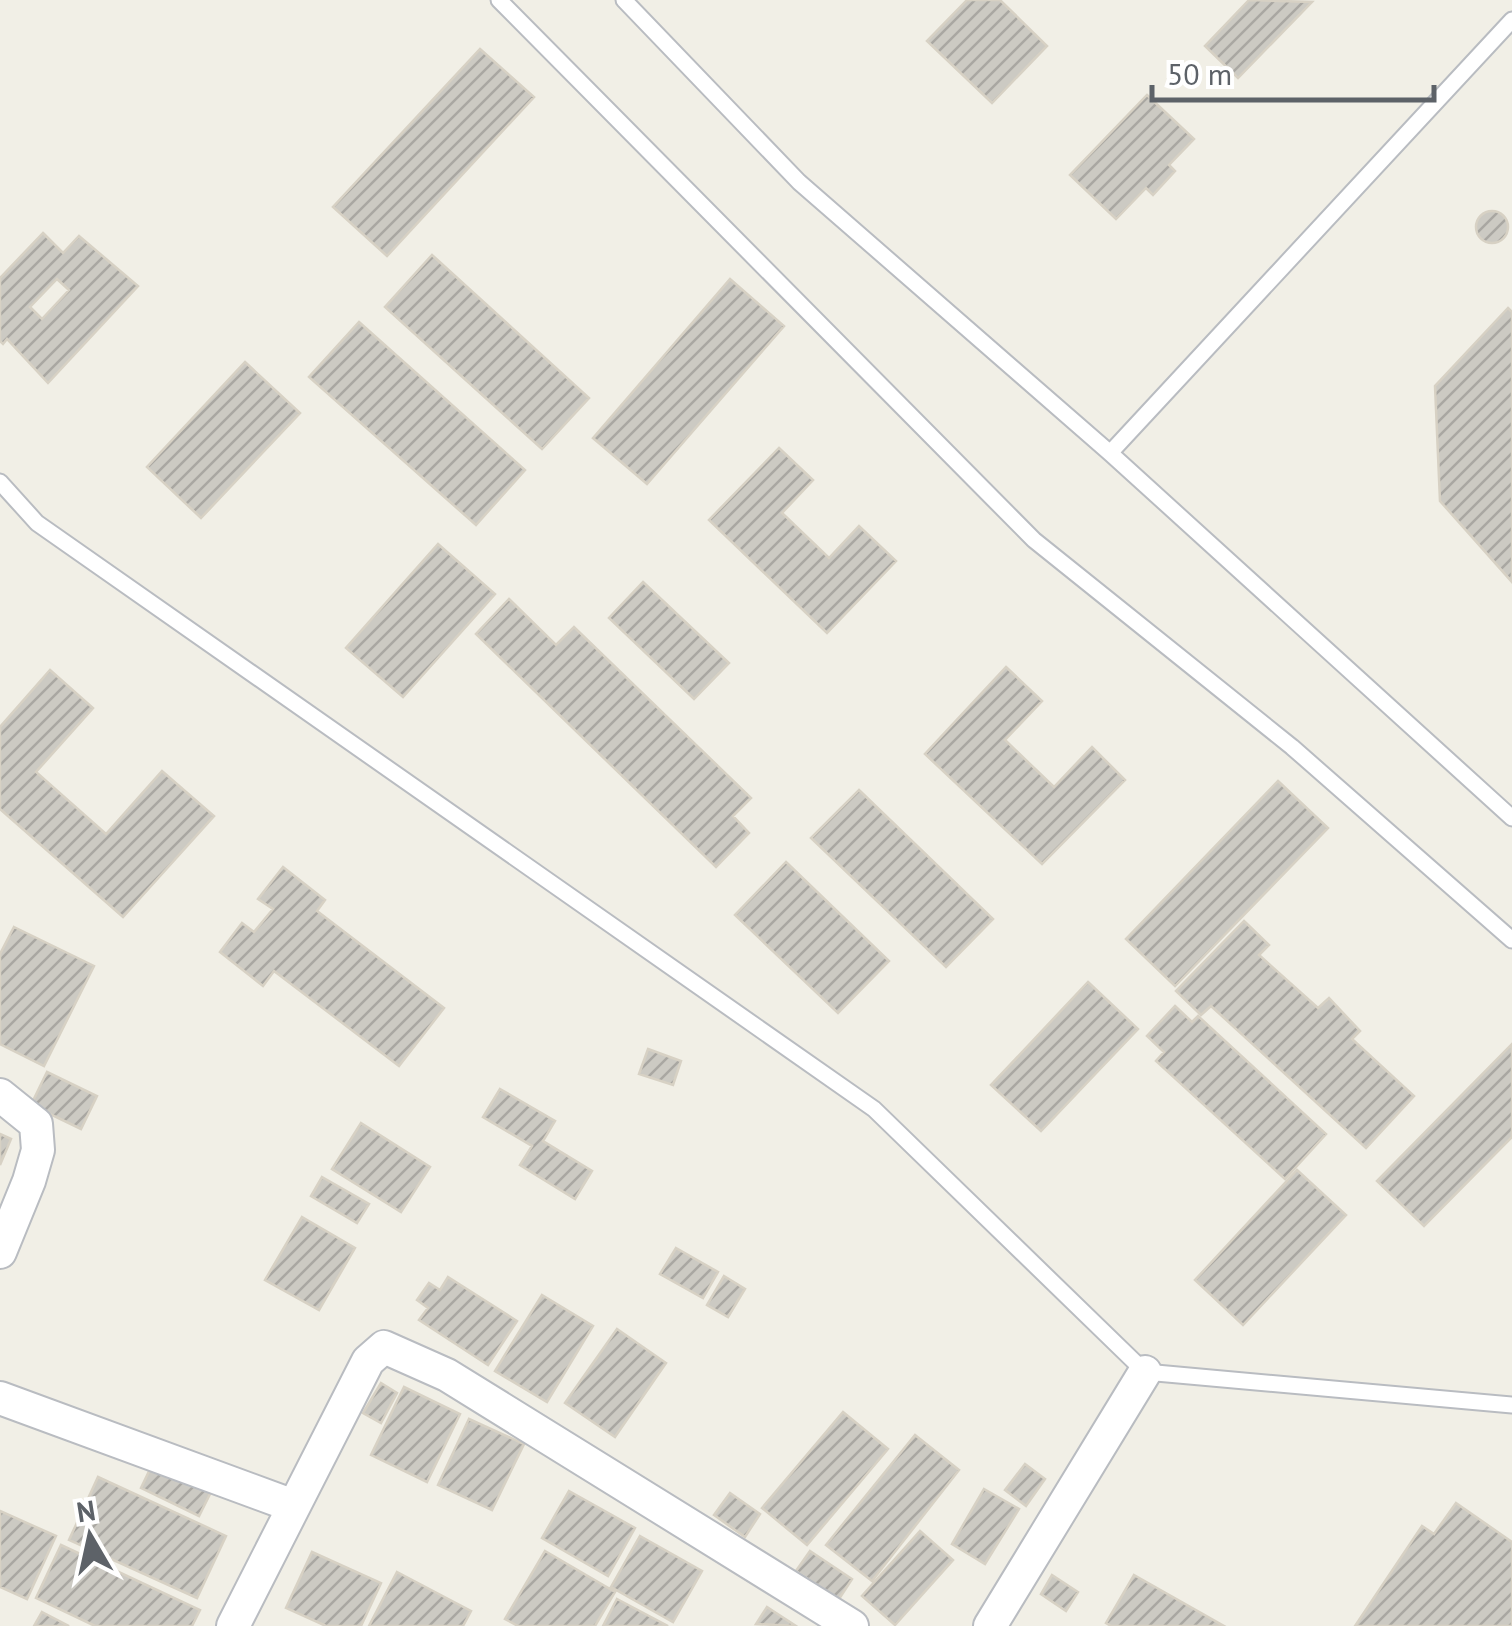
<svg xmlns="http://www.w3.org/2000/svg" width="1512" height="1626" font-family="'PT Sans',sans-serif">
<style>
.building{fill:url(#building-hatch);stroke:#d7d1c4;stroke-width:2.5;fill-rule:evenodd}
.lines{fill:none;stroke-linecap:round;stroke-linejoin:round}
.lane-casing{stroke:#b9bcc1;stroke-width:19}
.street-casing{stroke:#b9bcc1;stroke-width:36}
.lane{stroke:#fff;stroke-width:15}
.street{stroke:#fff;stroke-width:32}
</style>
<defs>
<pattern id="building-hatch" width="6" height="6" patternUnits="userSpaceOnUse" patternTransform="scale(2.5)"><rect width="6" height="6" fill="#cccac3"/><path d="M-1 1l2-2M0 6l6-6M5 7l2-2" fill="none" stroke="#a9a7a2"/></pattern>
</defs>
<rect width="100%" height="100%" fill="#f1efe6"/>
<path class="building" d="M 967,0 L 1000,0 L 1047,46 L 992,103 L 927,41 Z
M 1249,0 L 1312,2 L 1238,78 L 1205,46 Z
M 480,49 L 534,97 L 387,256 L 333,207 Z
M 1147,95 L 1194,139 L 1169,165 L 1175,171 L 1153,195 L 1146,188 L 1116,219 L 1070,175 Z
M1476 227a16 16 0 1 1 32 0a16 16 0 1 1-32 0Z
M 43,233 L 63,253 L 79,236 L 138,286 L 48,383 L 7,339 L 3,344 L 0,341 L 0,278 ZM 57,279 L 69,290 L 42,319 L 30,307 Z
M 432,255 L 589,398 L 542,449 L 385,307 Z
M 730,279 L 784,326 L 647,484 L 593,438 Z
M 1508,308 L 1512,312 L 1512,582 L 1440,501 L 1435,386 Z
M 359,322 L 525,470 L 476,525 L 309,377 Z
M 245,362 L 300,413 L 201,518 L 147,467 Z
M 779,448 L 813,480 L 782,513 L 829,558 L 859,526 L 896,561 L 827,633 L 709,520 Z
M 438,544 L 495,594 L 403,697 L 346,648 Z
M 643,582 L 729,663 L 694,699 L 609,618 Z
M 509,599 L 556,645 L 574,627 L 751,798 L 733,816 L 749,833 L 716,867 L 476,634 Z
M 1006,667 L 1042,701 L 1005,740 L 1054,787 L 1092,747 L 1125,780 L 1042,864 L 925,754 Z
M 50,670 L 93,708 L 36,772 L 106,834 L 162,771 L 214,816 L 123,917 L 0,809 L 0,727 Z
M 1278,781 L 1328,828 L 1175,986 L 1126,939 Z
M 859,790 L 993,919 L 946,967 L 811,838 Z
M 786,862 L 889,961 L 838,1013 L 735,915 Z
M 283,867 L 325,900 L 317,911 L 444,1008 L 399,1066 L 274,971 L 263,986 L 220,952 L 242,923 L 254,932 L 273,909 L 258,899 Z
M 1244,921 L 1269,945 L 1259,955 L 1318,1008 L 1329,998 L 1360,1031 L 1352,1039 L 1414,1096 L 1366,1148 L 1211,1006 L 1201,1015 L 1176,991 Z
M 14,927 L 94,966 L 44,1066 L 0,1044 L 0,954 Z
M 1088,982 L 1138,1029 L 1041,1131 L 991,1085 Z
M 1175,1006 L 1192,1022 L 1198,1016 L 1326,1134 L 1285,1179 L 1156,1061 L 1164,1052 L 1147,1036 Z
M 1512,1044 L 1512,1137 L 1424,1226 L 1377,1181 Z
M 648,1049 L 681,1061 L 673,1085 L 639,1074 Z
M 47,1072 L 97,1096 L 81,1129 L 31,1105 Z
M 500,1089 L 555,1121 L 543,1141 L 592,1171 L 575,1199 L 520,1165 L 532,1146 L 483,1117 Z
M 361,1123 L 430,1167 L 401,1212 L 332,1169 Z
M 0,1134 L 11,1139 L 0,1165 Z
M 1297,1170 L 1346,1215 L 1243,1325 L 1195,1280 Z
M 322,1177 L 369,1204 L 357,1223 L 311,1196 Z
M 302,1217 L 355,1248 L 319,1310 L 265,1280 Z
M 676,1248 L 718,1272 L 703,1298 L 660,1274 Z
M 724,1276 L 745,1289 L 728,1317 L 707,1305 Z
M 448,1277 L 517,1321 L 488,1365 L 419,1320 L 428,1308 L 417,1300 L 429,1283 L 440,1290 Z
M 542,1295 L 593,1326 L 547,1402 L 495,1371 Z
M 617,1329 L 666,1363 L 615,1437 L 565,1403 Z
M 381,1383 L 397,1393 L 381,1423 L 363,1413 Z
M 404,1387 L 460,1414 L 427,1482 L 371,1455 Z
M 843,1412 L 888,1449 L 807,1545 L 762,1508 Z
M 469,1419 L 524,1444 L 492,1510 L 438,1485 Z
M 915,1435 L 959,1470 L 872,1581 L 826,1545 Z
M 153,1463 L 211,1492 L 199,1516 L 141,1488 Z
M 1025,1464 L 1045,1479 L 1026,1506 L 1005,1490 Z
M 98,1477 L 226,1536 L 197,1598 L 69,1540 Z
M 984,1489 L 1019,1509 L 985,1564 L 952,1544 Z
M 569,1491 L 635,1528 L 608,1576 L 542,1538 Z
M 730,1493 L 760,1514 L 745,1537 L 714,1515 Z
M 1456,1503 L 1512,1542 L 1512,1626 L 1355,1626 L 1422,1526 L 1434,1534 Z
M 0,1511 L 56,1536 L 27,1599 L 0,1587 Z
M 920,1531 L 953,1560 L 895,1625 L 862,1596 Z
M 640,1536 L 702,1571 L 673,1622 L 611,1587 Z
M 61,1545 L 200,1610 L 192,1626 L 95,1626 L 36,1598 Z
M 545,1551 L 615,1592 L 595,1626 L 518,1626 L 505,1619 Z
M 810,1551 L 852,1579 L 839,1599 L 796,1571 Z
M 312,1552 L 381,1583 L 361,1626 L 326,1626 L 286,1608 Z
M 397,1572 L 471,1611 L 463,1626 L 369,1626 Z
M 1052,1575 L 1078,1592 L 1066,1611 L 1041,1594 Z
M 1134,1575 L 1224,1626 L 1111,1626 L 1106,1623 Z
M 617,1599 L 668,1626 L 603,1626 Z
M 767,1607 L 796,1626 L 756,1624 Z
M 42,1612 L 69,1626 L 34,1626 Z"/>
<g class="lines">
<defs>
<path id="lane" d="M 499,0 L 1034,540 L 1292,747 L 1512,940
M 624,0 L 799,182 L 1110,453 L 1512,818
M 1110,453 L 1512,20
M 0,482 L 37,523 L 874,1109 L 1145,1372 L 1512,1405"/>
<path id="street" d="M 0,1095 L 36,1124 L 38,1150 L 29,1181 L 0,1252
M 0,1398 L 291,1505
M 233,1626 L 368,1361 L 384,1347 L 447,1375 L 852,1626
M 990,1626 L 1145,1372"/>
</defs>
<use href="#lane" class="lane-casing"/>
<use href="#street" class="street-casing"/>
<use href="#lane" class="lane"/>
<use href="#street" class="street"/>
</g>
<g transform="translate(90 1536) rotate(351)" stroke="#ffffff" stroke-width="8" paint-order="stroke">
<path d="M0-8L18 38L0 25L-18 38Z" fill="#5d6268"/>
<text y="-15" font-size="28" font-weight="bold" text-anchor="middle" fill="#5d6268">N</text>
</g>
<path d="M1152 85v15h282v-15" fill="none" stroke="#5d6268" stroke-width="5"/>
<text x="1167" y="85" font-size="30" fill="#5d6268" stroke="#ffffff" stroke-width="8" paint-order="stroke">50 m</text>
</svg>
